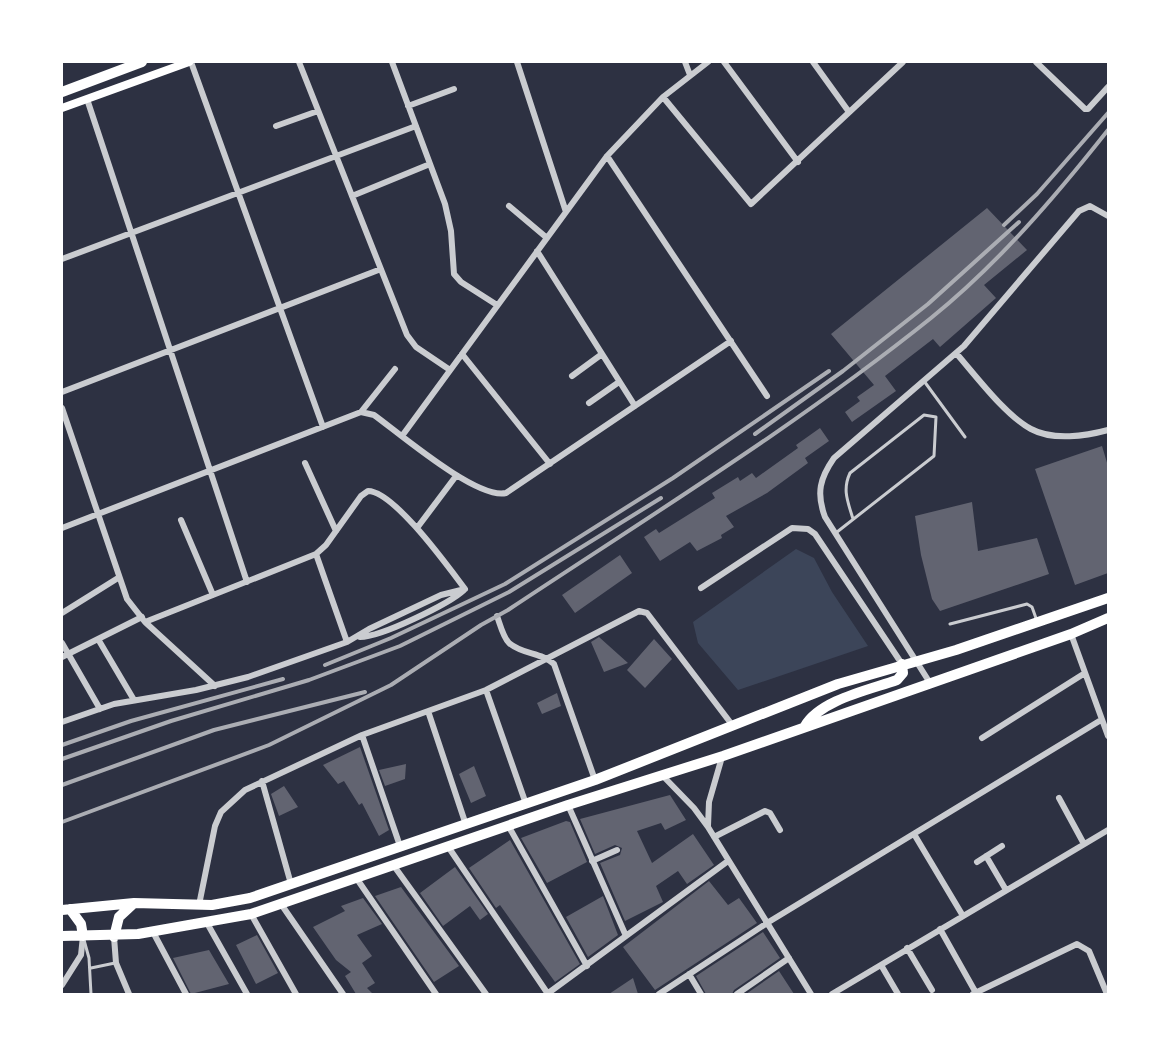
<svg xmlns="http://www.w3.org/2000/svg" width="1170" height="1056" font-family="'Space Grotesk',sans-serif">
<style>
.green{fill:#3c4559}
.building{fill:#626471}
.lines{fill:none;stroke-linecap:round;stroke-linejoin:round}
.service{stroke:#caccd0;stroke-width:3}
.minor{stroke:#caccd0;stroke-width:6}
.secondary{stroke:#fff;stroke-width:8}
.trunk{stroke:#fff;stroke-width:10}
.motorway{stroke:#fff;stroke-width:10}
.rail{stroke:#abadb3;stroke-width:4}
</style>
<rect width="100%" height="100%" fill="#2d3142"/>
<path class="green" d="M 796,549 L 814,558 L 832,592 L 868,646 L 738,690 L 698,643 L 693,622 Z"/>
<path class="building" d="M 987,208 L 1027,250 L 984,285 L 996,298 L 940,347 L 933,339 L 885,376 L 896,391 L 852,422 L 845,412 L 860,401 L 857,397 L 874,385 L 831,334 Z
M 820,428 L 829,441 L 805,458 L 808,463 L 767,493 L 726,516 L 734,527 L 721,535 L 722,538 L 697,551 L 690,542 L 660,561 L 644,537 L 656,529 L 659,533 L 715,498 L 712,493 L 738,477 L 740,481 L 752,473 L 756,478 L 798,448 L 796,445 Z
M 1102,446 L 1108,466 L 1108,573 L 1075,585 L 1035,469 Z
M 972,502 L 978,551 L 1037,538 L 1049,574 L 940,611 L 932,599 L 921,555 L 915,516 Z
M 620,555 L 632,573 L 575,613 L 562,595 Z
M 599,637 L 628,663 L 604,672 L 591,642 Z
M 654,639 L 672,659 L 645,688 L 627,670 Z
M 557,693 L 561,706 L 542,714 L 537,703 Z
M 360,747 L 389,830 L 379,836 L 362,803 L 359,805 L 344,781 L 338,784 L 323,765 Z
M 406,764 L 405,779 L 385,786 L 379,770 Z
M 474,766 L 486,796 L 471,803 L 459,774 Z
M 284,786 L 298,807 L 279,816 L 271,794 Z
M 670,795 L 686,820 L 665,830 L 661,823 L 637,831 L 652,863 L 693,834 L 714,865 L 687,884 L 678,871 L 656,886 L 663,902 L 625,921 L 600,863 L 620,855 L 622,848 L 615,845 L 595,854 L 580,819 Z
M 566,821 L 570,822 L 587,862 L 547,883 L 521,838 Z
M 510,840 L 580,964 L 555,982 L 500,905 L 496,908 L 469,868 Z
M 455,867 L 488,914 L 480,920 L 470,906 L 443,926 L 420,893 Z
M 709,881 L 728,905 L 739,898 L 757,923 L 655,990 L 623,947 Z
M 401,887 L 459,966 L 434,982 L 375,896 Z
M 603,896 L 618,935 L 588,957 L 566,917 Z
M 363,898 L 382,924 L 357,935 L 372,956 L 362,963 L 375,983 L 367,988 L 373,994 L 356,994 L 345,976 L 351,972 L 336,960 L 313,927 L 345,911 L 341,906 Z
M 763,932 L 780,958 L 734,990 L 732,994 L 706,994 L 696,976 Z
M 257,935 L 278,973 L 256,984 L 236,945 Z
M 209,950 L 229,984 L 191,994 L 173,958 Z
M 779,971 L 794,994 L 746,994 Z
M 633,978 L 638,994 L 609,994 Z"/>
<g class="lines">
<path class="service" d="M 924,381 L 965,437
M 837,532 L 934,456 L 936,417 L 924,415 L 850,473 C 842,490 848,502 853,519
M 950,624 L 1027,604 L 1032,607 L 1037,621
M 84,940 L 89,958 L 91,994
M 91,968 L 115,963"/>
<path class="minor" d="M 191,62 L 323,427
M 299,62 L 407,335 L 416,347 L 450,370
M 392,62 L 445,204 L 451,231 L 454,274 L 461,282 L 497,305
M 517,62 L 566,212
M 685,62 L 690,75
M 724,62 L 798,162
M 813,62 L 849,112
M 1036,62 L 1085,109 L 1088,109 L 1108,87
M 663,97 L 751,204 L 903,62
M 87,99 L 247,582
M 408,106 L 454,89
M 276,126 L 318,111
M 607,156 L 767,396
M 352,196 L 430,164
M 509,206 L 547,238
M 537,251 L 635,406
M 62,259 L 416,126
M 956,353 C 976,376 1005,415 1031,429 C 1053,441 1086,436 1108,430
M 462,354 L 550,464
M 572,376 L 602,354
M 62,392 L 381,269
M 589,403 L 619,382
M 62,408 L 127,599 L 145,622 L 215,686
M 361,412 L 395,369
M 402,436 L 607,156 L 663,97 L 708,62
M 305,463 L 336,531
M 181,520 L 213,595
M 62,528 L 361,412 L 374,415 C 399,433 477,500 506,493 L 731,341
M 417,528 L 456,476
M 316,554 L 347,642
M 701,588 L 792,528 L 808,529 L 815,534 L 902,664
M 62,613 L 118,578
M 497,616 C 500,624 503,637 509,643 C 523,655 541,652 554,664 L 595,780
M 145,622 L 316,554 L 326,545 L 361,496 L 368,491 C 394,491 449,568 465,589
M 1071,634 L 1108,736
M 360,637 C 381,637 449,604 464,590
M 98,639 L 134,700
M 62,643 L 100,709
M 62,657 L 142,617
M 930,683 L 825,517 C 816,493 820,478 834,458 L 964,346 L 1079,211 L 1090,206 L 1108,216
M 486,690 L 526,804
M 428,711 L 466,825
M 62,722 L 114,704 L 196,690 L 248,677 L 347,642 L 369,629 L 441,595 L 465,589
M 362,735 L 400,846
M 982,738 L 1085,673
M 662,775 L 694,808 L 708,827 L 811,994
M 262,781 L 291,884
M 1059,798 L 1084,844
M 568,805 L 626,936
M 708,826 L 709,802 L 722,757
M 509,827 L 587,966
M 914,834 L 963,916
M 714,837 L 765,811 L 770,813 L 780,830
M 449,848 L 548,994
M 986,856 L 1006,890
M 592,861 L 617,850
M 977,862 L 1002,846
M 394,866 L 486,994
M 357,879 L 436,994
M 281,904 L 343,994
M 199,905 L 215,826 L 221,812 L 245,790 L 362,735 L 486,690 L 639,611 L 647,613 L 733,726
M 251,914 L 296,994
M 207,923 L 247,994
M 940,929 L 976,993
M 153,932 L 186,994
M 114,937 L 116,963 L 129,994
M 907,948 L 932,990
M 881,965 L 898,994
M 689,974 L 701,994
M 62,985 L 81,955 L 83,936
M 547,994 L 728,861
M 659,994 L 767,923 L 1101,720
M 737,994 L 789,958
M 832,994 L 1108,830
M 973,994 L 1077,944 L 1089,951 L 1107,994"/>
<path class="secondary" d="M 62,108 L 189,62"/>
<path class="trunk" d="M 805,726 C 820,700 869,690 897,680 L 903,673 L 902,664
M 70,909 L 81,924 L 83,936
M 62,910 L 134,903 L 212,905 L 250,898 L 595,780 L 838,684 L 956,650 L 1108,598
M 62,936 L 138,934 L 251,914 L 568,805 L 723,756 L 1071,634 L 1108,618
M 114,937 L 119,917 L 133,904"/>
<path class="motorway" d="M 62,92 L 142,62"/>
<path class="rail" d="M 1004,225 L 1037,194 L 1108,113
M 755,434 L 843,371 L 928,304 L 1019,222
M 325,665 L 391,638 L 505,584 L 673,478 L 829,371
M 62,745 L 131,721 L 283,679
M 62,759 L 171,721 L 309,680 L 400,646 L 509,592 L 661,498
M 62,785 L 214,730 L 365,692
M 62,822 L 269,745 L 391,685 L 481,625 L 508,610 C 648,517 799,424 931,318 C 998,264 1055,197 1108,130"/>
</g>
<rect width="1170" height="1056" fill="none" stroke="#ffffff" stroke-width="126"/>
</svg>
